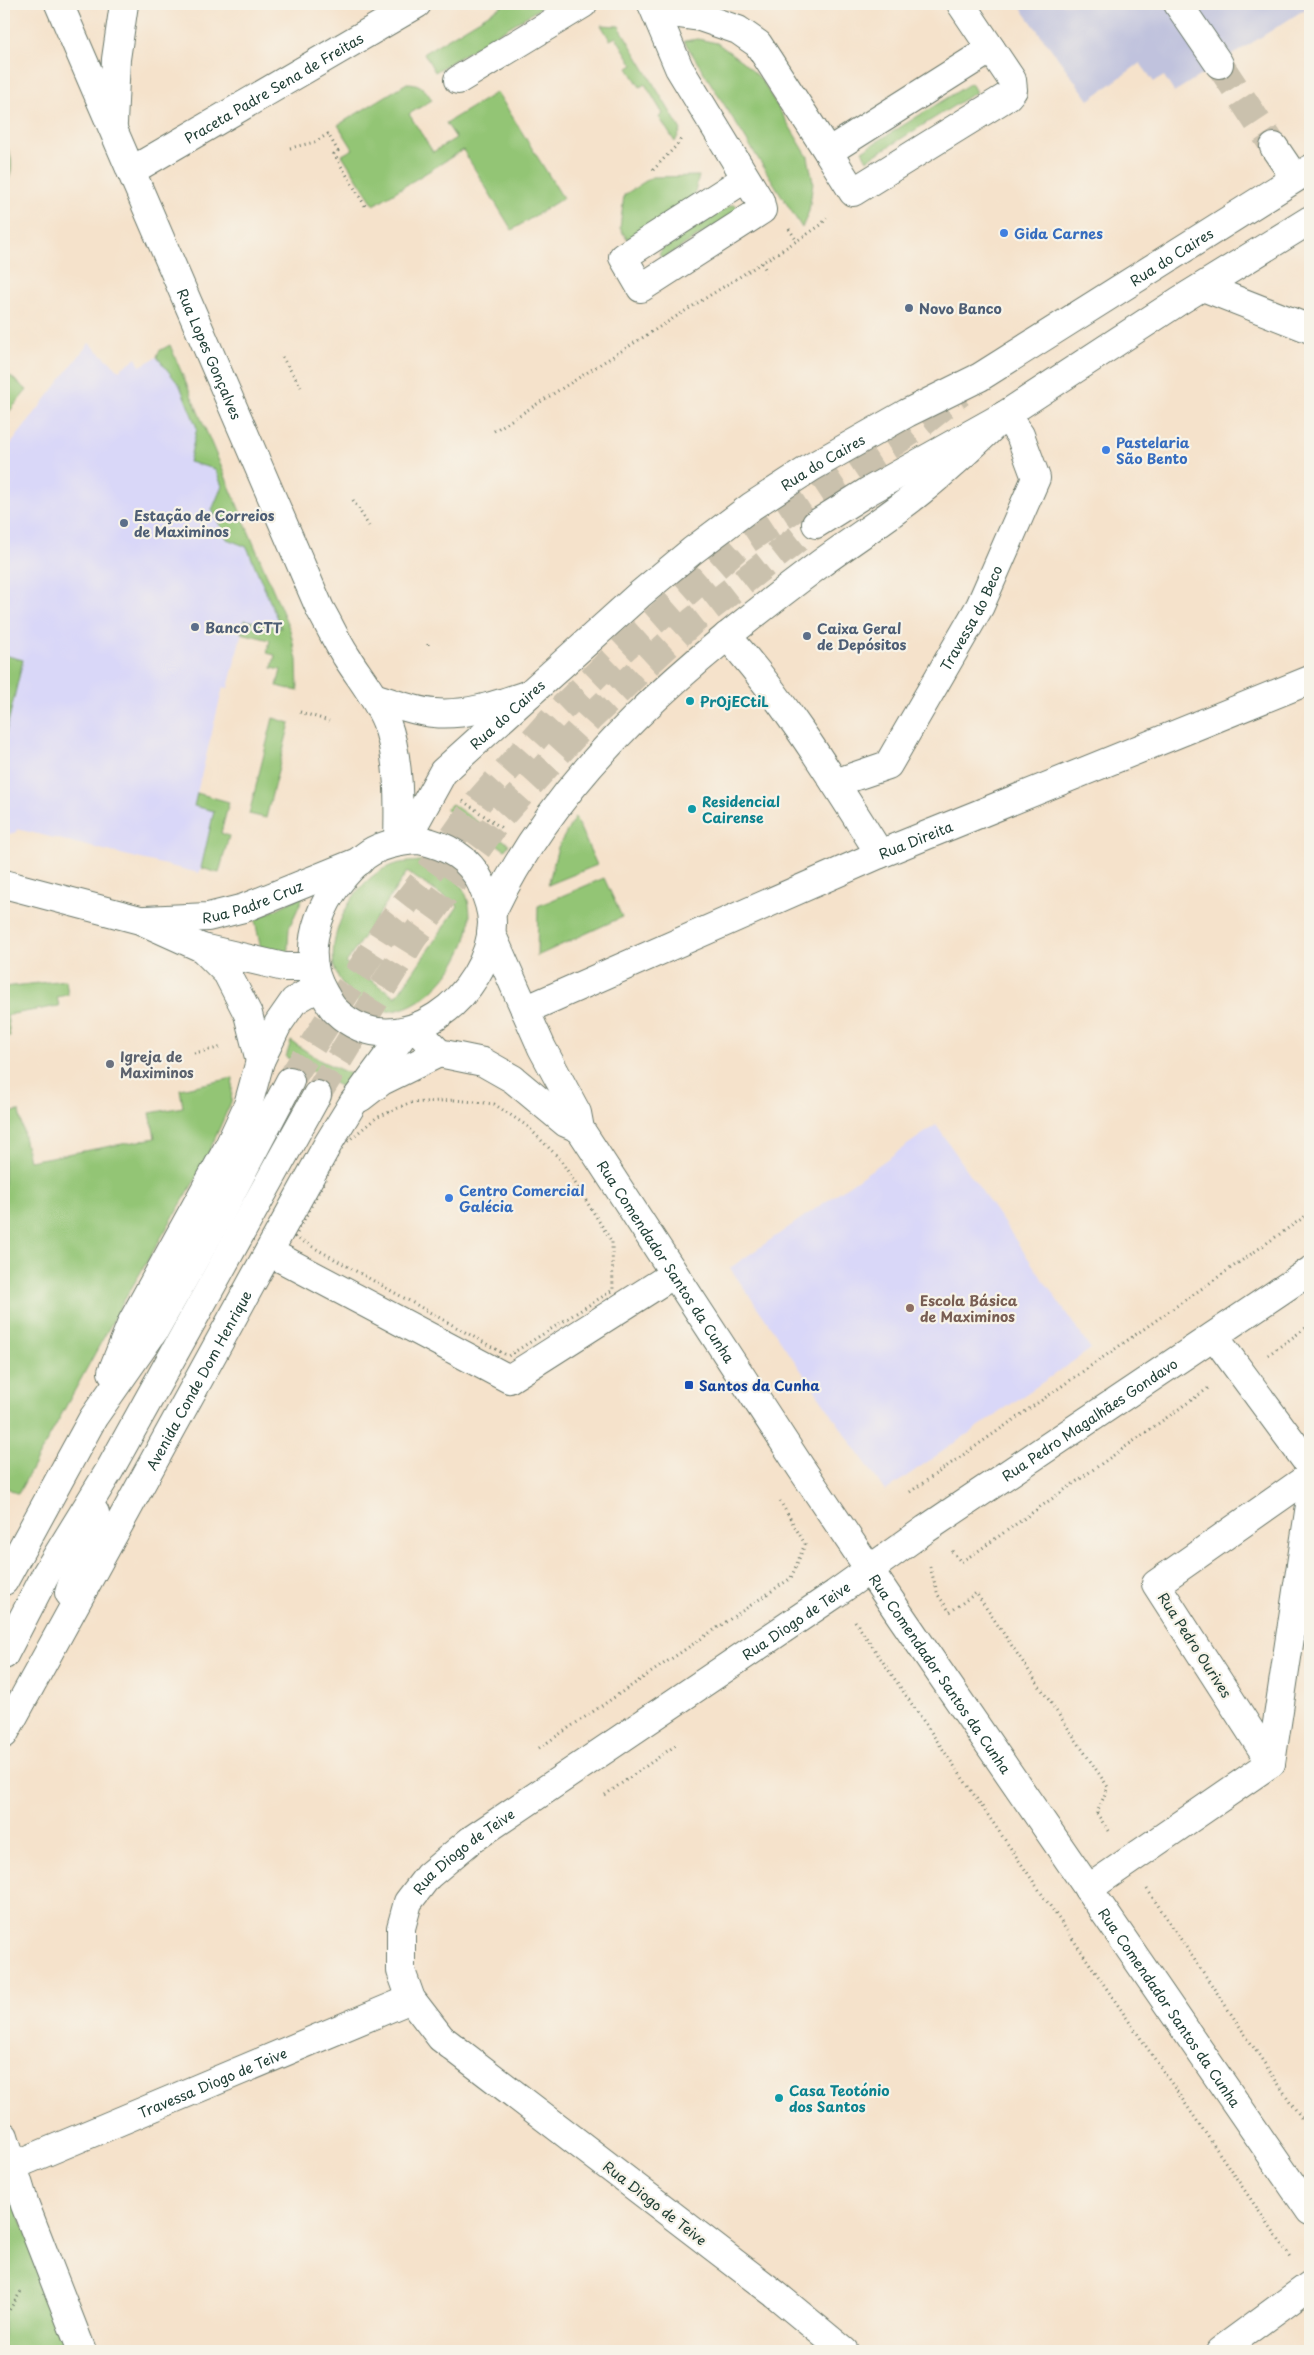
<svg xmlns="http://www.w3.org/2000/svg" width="1314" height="2355" font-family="'Playpen Sans',sans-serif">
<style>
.built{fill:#d9d7f8}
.industrial{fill:#c0c2dd}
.green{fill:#93c575;stroke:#598154;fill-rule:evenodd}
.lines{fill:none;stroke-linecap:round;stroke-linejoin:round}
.minor-tunnel{stroke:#cac1ad;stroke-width:28;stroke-dasharray:28 14;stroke-linecap:butt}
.major-tunnel{stroke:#cac1ad;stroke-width:28;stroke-dasharray:28 14;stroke-linecap:butt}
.minor-casing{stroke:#6a7769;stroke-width:30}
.major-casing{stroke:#6a7769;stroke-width:30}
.path{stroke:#6a7769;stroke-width:3;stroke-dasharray:1 4;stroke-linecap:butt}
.minor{stroke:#fff;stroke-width:28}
.major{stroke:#fff;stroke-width:28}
.shop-dot{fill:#3f7fe0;stroke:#f7f3e8;stroke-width:2}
.service-dot{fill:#5c6f8a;stroke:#f7f3e8;stroke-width:2}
.culture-dot{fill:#0f9aa8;stroke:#f7f3e8;stroke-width:2}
.worship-dot{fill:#6b7280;stroke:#f7f3e8;stroke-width:2}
.education-dot{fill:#8d6e63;stroke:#f7f3e8;stroke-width:2}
.transit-dot{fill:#1a4fb4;stroke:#f7f3e8;stroke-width:2}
.labels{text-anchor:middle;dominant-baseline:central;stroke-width:4.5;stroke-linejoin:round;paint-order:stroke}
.street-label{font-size:14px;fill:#1f3d34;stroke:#f7f3e8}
.shop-label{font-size:14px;font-weight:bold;fill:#366cbe;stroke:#f7f3e8;text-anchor:start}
.service-label{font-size:14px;font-weight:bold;fill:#4e5e75;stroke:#f7f3e8;text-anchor:start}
.culture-label{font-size:14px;font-weight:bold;fill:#0d838f;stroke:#f7f3e8;text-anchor:start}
.worship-label{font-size:14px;font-weight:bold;fill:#5b616d;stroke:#f7f3e8;text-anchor:start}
.education-label{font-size:14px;font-weight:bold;fill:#785e54;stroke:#f7f3e8;text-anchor:start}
.transit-label{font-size:14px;font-weight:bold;fill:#164399;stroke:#f7f3e8;text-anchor:start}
</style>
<rect width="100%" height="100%" fill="#f7f3e8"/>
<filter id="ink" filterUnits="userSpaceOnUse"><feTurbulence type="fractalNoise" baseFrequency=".02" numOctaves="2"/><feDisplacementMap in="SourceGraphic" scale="10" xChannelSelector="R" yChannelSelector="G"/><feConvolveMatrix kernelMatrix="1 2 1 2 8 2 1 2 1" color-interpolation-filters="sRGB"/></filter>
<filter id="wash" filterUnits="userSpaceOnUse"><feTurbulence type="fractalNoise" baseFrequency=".0096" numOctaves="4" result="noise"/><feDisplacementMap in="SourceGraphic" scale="20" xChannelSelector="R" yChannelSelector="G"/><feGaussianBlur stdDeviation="1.12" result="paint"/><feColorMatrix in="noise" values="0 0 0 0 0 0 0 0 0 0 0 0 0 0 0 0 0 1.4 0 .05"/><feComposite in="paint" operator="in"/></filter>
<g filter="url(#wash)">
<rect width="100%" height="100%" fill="#f5e2cb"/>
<path class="built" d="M 89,343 L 119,370 L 136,358 L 140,366 L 157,357 L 159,351 L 170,345 L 282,629 L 245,620 L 228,688 L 223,687 L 197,793 L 229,802 L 221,833 L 229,836 L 219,873 L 201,868 L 199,873 L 17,829 L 16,832 L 10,834 L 4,833 L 4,740 L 23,660 L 4,655 L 4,453 Z
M 936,1125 L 1091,1349 L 885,1491 L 730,1268 Z"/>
<path class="industrial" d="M 1018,4 L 1310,4 L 1310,6 L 1174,92 L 1164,76 L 1154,82 L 1140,63 L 1089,100 Z"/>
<path class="green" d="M 505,4 L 547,4 L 435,72 L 424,53 Z
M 601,25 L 619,26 L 681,130 L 675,142 L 659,117 L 663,114 L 645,84 L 640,87 L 628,68 L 633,65 L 616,37 L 610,40 Z
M 698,39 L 717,43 L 743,62 L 761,79 L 808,157 L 813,182 L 809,211 L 802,228 L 684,41 Z
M 407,83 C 421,83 425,89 432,100 L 409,114 L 433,152 L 456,138 L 446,123 L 497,92 L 563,198 L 512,230 L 463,150 L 374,205 L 342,155 L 353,149 L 338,125 Z
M 971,83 L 976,92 L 867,160 L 862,151 Z
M 4,143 C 15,158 13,174 4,189 Z
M 699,176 L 693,199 L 633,239 L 626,238 L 620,228 L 624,195 L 652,177 Z
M 731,205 L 736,205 L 738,211 L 662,259 L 659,254 L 663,248 Z
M 170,345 L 290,630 L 297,660 L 298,691 L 277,686 L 281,670 L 272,668 L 275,655 L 267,653 L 270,640 L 241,633 L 245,620 L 281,628 L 247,547 L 227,539 L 212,510 L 222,486 L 215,469 L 189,462 L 197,428 L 180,386 L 157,357 L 159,351 Z
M 4,371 L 27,390 L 4,418 Z
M 4,655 L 23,660 L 4,740 Z
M 273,718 L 290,723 L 266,818 L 249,814 Z
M 197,793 L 229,802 L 221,833 L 229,836 L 219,873 L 201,868 L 214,811 L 194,806 Z
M 452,804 L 509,844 L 505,850 L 446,809 Z
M 575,817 L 597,865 L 548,885 L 558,847 Z
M 420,861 C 540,889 414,1065 351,995 C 344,987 336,976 334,966 C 328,929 356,879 390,866 C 399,862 410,862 420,861 ZM 407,872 L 458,906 L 396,997 L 346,963 Z
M 604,878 L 622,917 L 537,956 L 538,906 Z
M 304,895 L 289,928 L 287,963 L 261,950 L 255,920 Z
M 66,980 L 68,995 L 57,997 L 59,1006 L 7,1015 L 10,1036 L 4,1037 L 4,987 Z
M 291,1041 L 321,1061 L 355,1076 L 343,1088 L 286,1057 Z
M 233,1078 L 231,1102 L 201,1170 L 122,1304 L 18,1494 L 4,1486 L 4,1113 L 19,1111 L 29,1161 L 155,1138 L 150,1113 L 183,1107 L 180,1089 Z
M 4,2177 L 74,2351 L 4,2351 Z"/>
</g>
<g filter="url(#ink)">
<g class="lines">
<path class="minor-tunnel" d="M 1219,64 L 1274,147"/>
<path class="major-tunnel" d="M 290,1081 L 390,923 L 422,882 L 479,801 L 561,709 L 624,648 L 741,544 L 916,428 L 960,393
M 317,1095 L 413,938 L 501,816 L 589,719 L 635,675 L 693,621 L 816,524"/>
<defs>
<g id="minor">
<path id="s1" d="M 59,4 L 320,609 C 329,624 336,641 346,656 C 359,677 376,697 386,721 C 400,759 399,802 398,842"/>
<path d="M 652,4 L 679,68 L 760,201 L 762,210 L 641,288 L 623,257 L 746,178"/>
<path d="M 652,4 L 678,14 L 700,17 L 738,30 L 758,44 L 828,152 L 991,49"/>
<path d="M 1178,4 L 1219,64"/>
<path d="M 458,80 L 583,4"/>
<path d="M 113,123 L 116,59 L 124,4"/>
<path d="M 1274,147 L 1295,178"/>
<path d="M 828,152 L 853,192 L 1008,96 L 1013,90 L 1012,80 L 961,4"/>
<path id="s2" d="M 131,171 L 417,4"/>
<path d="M 1203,287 L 1310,329"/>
<path d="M 727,636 C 786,702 833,780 880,854"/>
<path d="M 374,697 C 393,703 413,711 434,713 C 467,716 499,704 529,694"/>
<path id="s3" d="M 835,783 L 888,765 L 980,606 L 1036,478 L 1020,435 L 1005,415"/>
<path d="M 4,884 L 140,920 L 202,948 L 284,967 L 314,967"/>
<path id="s4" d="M 145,920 L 208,917 L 244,908 L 360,861"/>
<path id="s5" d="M 491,933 L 542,1048 L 577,1113 L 580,1129 L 801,1468 L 900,1615 L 1310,2211"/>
<path d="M 202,948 L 227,973 L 248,1014 L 260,1061"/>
<path id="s6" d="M 525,1010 L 880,854 L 1310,680"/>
<path d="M 416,1029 L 439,1053 L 483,1062 L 513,1079 L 566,1123 L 580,1129"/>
<path d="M 360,1098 L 382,1081 L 439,1053"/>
<path d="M 269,1252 L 509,1379 L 674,1274"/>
<path d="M 1214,1336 L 1310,1466"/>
<path d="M 1271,1763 L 1156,1584 L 1310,1476"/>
<path d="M 1088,1889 L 1271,1763 L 1310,1505"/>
<path d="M 4,2136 L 25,2205 L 82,2351"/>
<path id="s7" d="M 13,2166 L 411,1999"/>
<path id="s8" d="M 844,2351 L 775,2294 L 441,2038 L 411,1999 L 401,1971 L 401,1928 L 408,1902 L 428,1876 L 471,1840 L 835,1594 L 926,1529 L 1310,1271"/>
<path d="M 1220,2351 L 1310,2285"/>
</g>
<g id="major">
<path d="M 816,524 L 867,492 L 1005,415 L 1179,301 L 1310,220"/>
<path d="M 419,840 C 445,845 470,858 481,883 C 487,896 492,909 492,923 C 491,994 398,1071 336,1011 C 331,1007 328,1000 325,995 C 295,948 325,887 365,856 C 379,845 402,841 419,840 Z"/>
<path id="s9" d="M 405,841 L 443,772 L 639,595 L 692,551 L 752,506 L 812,467 L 907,413 L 980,377 L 1310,169"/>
<path d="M 492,912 C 562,765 692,660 820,564 C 854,539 889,517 921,491 C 951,467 978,441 1005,415"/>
<path d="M 112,1372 L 132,1322 L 229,1146 L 248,1105 L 260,1061 L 278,1024 L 294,1001 L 320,986"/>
<path d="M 4,1581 L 93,1418 L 154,1331 L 220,1214 L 290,1081"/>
<path d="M 69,1593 L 95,1513"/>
<path d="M 4,1655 L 47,1572 L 109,1471 L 317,1095"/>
<path id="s10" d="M 4,1734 L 329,1142 L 353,1103 L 406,1031"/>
</g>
</defs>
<use href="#minor" class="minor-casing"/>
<use href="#major" class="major-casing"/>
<path class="path" d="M 290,148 L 315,142 L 328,134 L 338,151 L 334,154 L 367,209
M 653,170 L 677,145 L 682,137
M 789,229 L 797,241
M 762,263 L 767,272
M 282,357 L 301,387
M 494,431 L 806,235 L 821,225 L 829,215
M 353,500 L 369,526
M 428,645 L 428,640
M 300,712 L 329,721
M 463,801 L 503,829
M 194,1053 L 223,1047
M 454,1100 L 494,1104 L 527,1126 L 560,1159 L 612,1242 L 613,1290 L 508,1356 L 295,1237 L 343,1145 L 376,1118 L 409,1103 Z
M 1268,1355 L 1310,1325
M 910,1492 L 1310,1213
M 952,1551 L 961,1562 L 978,1551 L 1210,1387
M 930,1567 L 938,1595 L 950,1612 L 976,1593 L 1108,1787 L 1097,1813 L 1110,1834
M 855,1621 L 1291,2258
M 539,1748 L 791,1578 L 805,1544 L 780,1501
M 605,1795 L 676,1745
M 1147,1889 L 1310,2131
M 4,2318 L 22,2290
M 4,2350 L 6,2351"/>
<use href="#minor" class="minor"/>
<use href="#major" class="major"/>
</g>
</g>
<g class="shop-dot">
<circle cx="1004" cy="233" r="5"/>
<circle cx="1106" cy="450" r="5"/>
<circle cx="449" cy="1198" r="5"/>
</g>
<g class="service-dot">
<circle cx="909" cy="308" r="5"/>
<circle cx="124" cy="523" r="5"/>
<circle cx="195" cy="627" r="5"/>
<circle cx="807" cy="636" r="5"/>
</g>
<g class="culture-dot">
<circle cx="690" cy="701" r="5"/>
<circle cx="692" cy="809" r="5"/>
<circle cx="779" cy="2098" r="5"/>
</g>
<circle class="worship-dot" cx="110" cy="1064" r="5"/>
<circle class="education-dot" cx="910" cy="1308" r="5"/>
<rect class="transit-dot" x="684" y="1380" width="10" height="10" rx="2.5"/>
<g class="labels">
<g class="street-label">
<text stroke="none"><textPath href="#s2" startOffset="165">Praceta Padre Sena de Freitas</textPath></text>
<text stroke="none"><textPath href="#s9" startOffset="975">Rua do Caires</textPath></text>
<text stroke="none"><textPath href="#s1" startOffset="381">Rua Lopes Gonçalves</textPath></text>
<text stroke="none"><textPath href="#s9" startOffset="570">Rua do Caires</textPath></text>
<text stroke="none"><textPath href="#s3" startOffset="225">Travessa do Beco</textPath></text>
<text stroke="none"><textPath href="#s9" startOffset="165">Rua do Caires</textPath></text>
<text stroke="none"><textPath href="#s6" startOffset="426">Rua Direita</textPath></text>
<text stroke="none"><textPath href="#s4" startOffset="110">Rua Padre Cruz</textPath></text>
<text stroke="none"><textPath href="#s5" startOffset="374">Rua Comendador Santos da Cunha</textPath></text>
<text stroke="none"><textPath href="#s10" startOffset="404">Avenida Conde Dom Henrique</textPath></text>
<text stroke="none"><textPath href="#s8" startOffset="1496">Rua Pedro Magalhães Gondavo</textPath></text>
<text stroke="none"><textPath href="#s8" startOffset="1140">Rua Diogo de Teive</textPath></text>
<text transform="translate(1195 1645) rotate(57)">Rua Pedro Ourives</text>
<text stroke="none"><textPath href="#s5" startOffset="869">Rua Comendador Santos da Cunha</textPath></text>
<text stroke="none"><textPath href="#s8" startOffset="735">Rua Diogo de Teive</textPath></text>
<text stroke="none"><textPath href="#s5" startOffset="1274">Rua Comendador Santos da Cunha</textPath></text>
<text stroke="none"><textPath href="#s7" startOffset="216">Travessa Diogo de Teive</textPath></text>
<text transform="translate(655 2203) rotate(38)">Rua Diogo de Teive</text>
</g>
<g class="shop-label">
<text x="1014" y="233">Gida Carnes</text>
<text x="1116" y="442">Pastelaria<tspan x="1116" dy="16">São Bento</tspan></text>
<text x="459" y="1190">Centro Comercial<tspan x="459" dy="16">Galécia</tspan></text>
</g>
<g class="service-label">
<text x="919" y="308">Novo Banco</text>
<text x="134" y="515">Estação de Correios<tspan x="134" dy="16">de Maximinos</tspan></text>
<text x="205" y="627">Banco CTT</text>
<text x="817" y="628">Caixa Geral<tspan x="817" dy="16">de Depósitos</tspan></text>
</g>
<g class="culture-label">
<text x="700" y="701">PrOjECtiL</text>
<text x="702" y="801">Residencial<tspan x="702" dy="16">Cairense</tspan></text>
<text x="789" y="2090">Casa Teotónio<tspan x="789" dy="16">dos Santos</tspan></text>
</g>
<g class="worship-label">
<text x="120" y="1056">Igreja de<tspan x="120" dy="16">Maximinos</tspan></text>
</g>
<g class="education-label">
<text x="920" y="1300">Escola Básica<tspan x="920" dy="16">de Maximinos</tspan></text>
</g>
<g class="transit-label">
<text x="699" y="1385">Santos da Cunha</text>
</g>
</g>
<rect width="1314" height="2355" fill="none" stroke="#f7f3e8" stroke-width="20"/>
</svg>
